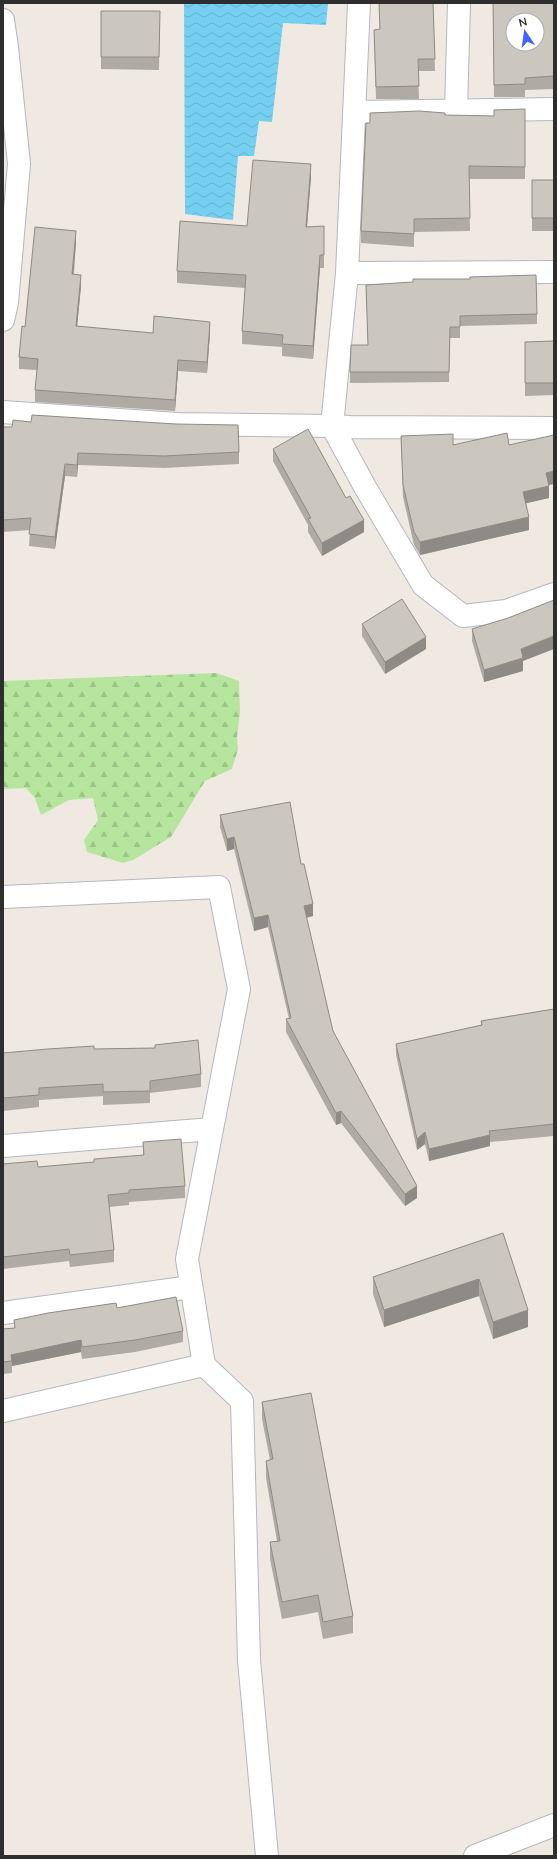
<svg xmlns="http://www.w3.org/2000/svg" width="557" height="1859" font-family="'Nunito Sans',sans-serif">
<style>
.forest{fill:url(#forest-firs)}
.water{fill:url(#water-waves)}
.lines{fill:none;stroke-linecap:round;stroke-linejoin:round}
.street-casing{stroke:#b4b7c1;stroke-width:24}
.street{stroke:#fff;stroke-width:22}
.wall{fill:#afaba4}
.shaded-wall{fill:#8e8b86}
.building{fill:#cbc7bf;stroke:#8e8b86;fill-rule:evenodd}
</style>
<defs>
<pattern id="forest-firs" width="22" height="20" patternUnits="userSpaceOnUse"><rect width="22" height="20" fill="#b6e59e"/><path d="M5 1l3.5 6h-7zM16 11l3.5 6h-7z" fill="#9dc588"/></pattern>
<pattern id="water-waves" width="16" height="10" patternUnits="userSpaceOnUse"><rect width="16" height="10" fill="#75cff0"/><path d="M0 5q4-4 8 0t8 0" fill="none" stroke="#66b2ce"/></pattern>
</defs>
<rect width="100%" height="100%" fill="#efe9e1"/>
<path class="forest" d="M 216,673 L 239,681 L 240,712 L 237,737 L 238,749 L 232,769 L 205,781 L 171,837 L 133,860 L 123,863 L 87,852 L 84,840 L 98,820 L 93,798 L 69,800 L 41,815 L 35,798 L 26,788 L 3,789 L 3,681 Z"/>
<path class="water" d="M 184,3 L 328,3 L 326,25 L 283,23 L 272,122 L 259,121 L 254,156 L 238,156 L 233,220 L 185,214 Z"/>
<g class="lines">
<defs>
<path id="street" d="M 359,3 L 347,273 L 332,426 L 365,487 L 423,585 L 463,616 L 506,611 L 554,594
M 3,20 L 7,47 L 19,164 L 7,303 L 3,320
M 456,110 L 459,3
M 354,112 L 554,109
M 347,273 L 554,272
M 3,412 L 177,424 L 332,426 L 350,427 L 554,428
M 3,897 L 219,887 L 239,989 L 187,1259 L 204,1365 L 242,1401 L 249,1660 L 267,1856
M 3,1146 L 212,1129
M 3,1313 L 191,1287
M 3,1411 L 204,1365
M 475,1856 L 554,1825"/>
</defs>
<use href="#street" class="street-casing"/>
<use href="#street" class="street"/>
</g>
<path class="wall" d="M 379,3 L 433,3 L 435,71 L 418,71 L 419,99 L 376,99 L 374,30 L 380,29 Z
M 493,3 L 554,3 L 554,89 L 525,90 L 525,97 L 494,97 Z
M 101,11 L 160,11 L 159,70 L 101,69 Z
M 525,109 L 525,179 L 469,179 L 470,231 L 414,232 L 414,247 L 361,243 L 361,231 L 445,115 L 494,116 Z
M 311,177 L 307,227 L 324,255 L 324,268 L 320,268 L 313,359 L 282,356 L 282,347 L 242,344 L 242,331 L 245,288 L 177,283 L 177,271 L 247,226 Z
M 532,180 L 554,180 L 554,231 L 532,231 Z
M 76,243 L 74,274 L 81,286 L 77,326 L 153,333 L 210,333 L 207,373 L 178,371 L 175,411 L 35,402 L 35,390 L 37,370 L 19,369 L 19,357 L 25,327 Z
M 366,285 L 537,314 L 537,324 L 460,326 L 460,338 L 450,338 L 449,382 L 350,383 L 350,372 L 368,345 Z
M 554,341 L 554,395 L 525,396 L 525,342 Z
M 3,427 L 239,452 L 239,464 L 164,468 L 78,465 L 77,477 L 65,476 L 55,549 L 29,546 L 30,530 L 3,532 Z
M 401,436 L 453,445 L 509,445 L 554,484 L 549,485 L 549,498 L 526,503 L 529,530 L 420,555 L 414,545 L 403,497 Z
M 273,449 L 364,532 L 322,556 L 308,532 L 308,525 L 273,461 Z
M 362,624 L 426,649 L 385,674 L 362,636 Z
M 472,629 L 523,661 L 523,671 L 484,682 L 472,641 Z
M 220,815 L 301,864 L 313,916 L 306,918 L 333,1031 L 417,1198 L 405,1206 L 341,1123 L 336,1125 L 286,1032 L 286,1019 L 289,1019 L 268,927 L 254,931 L 234,849 L 227,851 L 220,827 Z
M 554,1009 L 554,1136 L 490,1142 L 490,1146 L 429,1161 L 425,1144 L 417,1150 L 396,1055 L 396,1044 L 481,1025 L 481,1021 Z
M 155,1048 L 201,1074 L 201,1087 L 150,1093 L 150,1103 L 103,1105 L 103,1096 L 39,1100 L 39,1107 L 3,1111 L 3,1053 L 94,1049 Z
M 143,1142 L 185,1186 L 185,1198 L 129,1202 L 129,1205 L 109,1207 L 114,1250 L 114,1262 L 70,1267 L 69,1261 L 3,1269 L 3,1164 L 38,1167 L 94,1162 L 143,1156 Z
M 503,1233 L 528,1327 L 493,1339 L 479,1296 L 384,1327 L 373,1294 L 373,1277 Z
M 117,1308 L 183,1331 L 183,1342 L 135,1352 L 82,1359 L 81,1352 L 12,1366 L 12,1373 L 3,1374 L 3,1329 L 14,1328 L 14,1320 Z
M 262,1402 L 353,1616 L 353,1633 L 323,1639 L 318,1612 L 282,1619 L 270,1559 L 270,1542 L 277,1541 L 266,1478 L 266,1461 L 270,1460 L 262,1419 Z"/>
<path class="shaded-wall" d="M 311,164 L 311,177 L 306,239 L 306,227 Z
M 76,231 L 76,243 L 72,286 L 72,274 Z
M 320,255 L 320,268 L 313,359 L 313,346 Z
M 81,275 L 81,286 L 76,338 L 76,326 Z
M 210,322 L 210,333 L 207,373 L 207,362 Z
M 178,360 L 178,371 L 175,411 L 175,400 Z
M 78,453 L 78,465 L 77,477 L 77,465 Z
M 65,464 L 65,476 L 55,549 L 55,537 Z
M 554,471 L 554,484 L 546,485 L 546,473 Z
M 549,486 L 549,498 L 523,504 L 523,492 Z
M 529,517 L 529,530 L 420,555 L 420,542 Z
M 364,520 L 364,532 L 322,556 L 322,543 Z
M 554,636 L 554,649 L 523,661 L 523,671 L 484,682 L 484,670 L 521,649 Z
M 426,637 L 426,649 L 385,674 L 385,662 Z
M 234,837 L 234,849 L 227,851 L 227,839 Z
M 313,904 L 313,916 L 304,918 L 304,906 Z
M 268,915 L 268,927 L 254,931 L 254,918 Z
M 341,1111 L 341,1123 L 336,1125 L 336,1113 Z
M 425,1132 L 425,1144 L 417,1150 L 417,1139 Z
M 490,1135 L 490,1146 L 429,1161 L 429,1149 Z
M 417,1186 L 417,1198 L 405,1206 L 405,1194 Z
M 479,1279 L 479,1296 L 384,1327 L 384,1310 Z
M 528,1310 L 528,1327 L 493,1339 L 493,1322 Z
M 81,1340 L 81,1352 L 12,1366 L 11,1355 Z"/>
<path class="building" d="M 379,3 L 433,3 L 435,59 L 418,59 L 419,86 L 376,87 L 374,30 L 380,29 Z
M 493,3 L 554,3 L 554,76 L 525,78 L 525,84 L 494,85 ZM 513,20 L 537,20 L 537,44 L 513,44 Z
M 101,11 L 160,11 L 159,57 L 101,57 Z
M 525,109 L 525,167 L 469,166 L 470,218 L 414,219 L 414,234 L 361,231 L 366,123 L 370,123 L 370,113 L 419,111 L 445,113 L 445,115 L 494,116 L 494,110 Z
M 253,160 L 311,164 L 306,227 L 324,226 L 324,255 L 320,255 L 313,346 L 282,344 L 283,335 L 242,331 L 246,275 L 177,271 L 180,221 L 247,226 Z
M 532,180 L 554,180 L 554,218 L 532,218 Z
M 35,227 L 76,231 L 72,274 L 81,275 L 76,326 L 153,333 L 154,316 L 210,322 L 207,362 L 178,360 L 175,400 L 35,390 L 38,359 L 19,357 L 22,326 L 25,327 Z
M 536,275 L 537,314 L 460,316 L 460,327 L 450,327 L 449,372 L 350,372 L 351,345 L 368,345 L 366,285 L 413,282 L 413,279 L 470,279 L 470,277 Z
M 554,341 L 554,383 L 525,383 L 525,342 Z
M 32,415 L 176,424 L 238,425 L 239,452 L 164,456 L 78,453 L 77,465 L 65,464 L 55,537 L 29,534 L 31,518 L 3,520 L 3,427 L 12,427 L 13,420 L 31,422 Z
M 308,429 L 346,498 L 350,496 L 364,520 L 322,543 L 308,519 L 311,518 L 273,449 Z
M 507,433 L 509,445 L 554,435 L 554,471 L 546,473 L 549,486 L 523,492 L 529,517 L 420,542 L 414,532 L 403,485 L 401,436 L 453,434 L 453,445 Z
M 402,599 L 426,637 L 385,662 L 362,624 Z
M 554,600 L 554,636 L 521,649 L 523,658 L 484,670 L 472,629 L 508,618 Z
M 290,802 L 301,864 L 304,864 L 313,904 L 304,906 L 333,1031 L 417,1186 L 405,1194 L 341,1111 L 336,1113 L 286,1019 L 291,1018 L 268,915 L 254,918 L 234,837 L 227,839 L 220,815 Z
M 554,1009 L 554,1124 L 489,1131 L 490,1135 L 429,1149 L 425,1132 L 417,1139 L 396,1044 L 482,1025 L 481,1021 Z
M 198,1040 L 201,1074 L 150,1081 L 150,1091 L 103,1092 L 103,1084 L 39,1088 L 39,1095 L 3,1098 L 3,1053 L 48,1049 L 94,1046 L 94,1049 L 155,1048 L 155,1045 Z
M 181,1139 L 185,1186 L 129,1190 L 129,1193 L 108,1195 L 114,1250 L 70,1255 L 69,1249 L 3,1257 L 3,1164 L 37,1161 L 38,1167 L 94,1162 L 94,1159 L 144,1155 L 143,1142 Z
M 503,1233 L 528,1310 L 493,1322 L 479,1279 L 384,1310 L 373,1277 Z
M 176,1297 L 183,1331 L 135,1340 L 82,1347 L 81,1340 L 11,1355 L 12,1361 L 3,1362 L 3,1329 L 15,1328 L 14,1320 L 48,1313 L 116,1303 L 117,1308 Z
M 311,1393 L 353,1616 L 323,1622 L 318,1595 L 282,1602 L 270,1542 L 280,1541 L 266,1461 L 273,1459 L 262,1402 Z"/>
<rect width="557" height="1859" fill="none" stroke="#2e2e2e" stroke-width="8"/>
<g transform="translate(525 32) rotate(347)"><circle r="19" fill="#ffffff" stroke="#ababab"/>
<path d="M0-3L7 15L0 10L-7 15Z" fill="#4264fb"/>
<text y="-6" font-size="11" font-weight="bold" text-anchor="middle" fill="#2e2e2e">N</text>
</g>
</svg>
